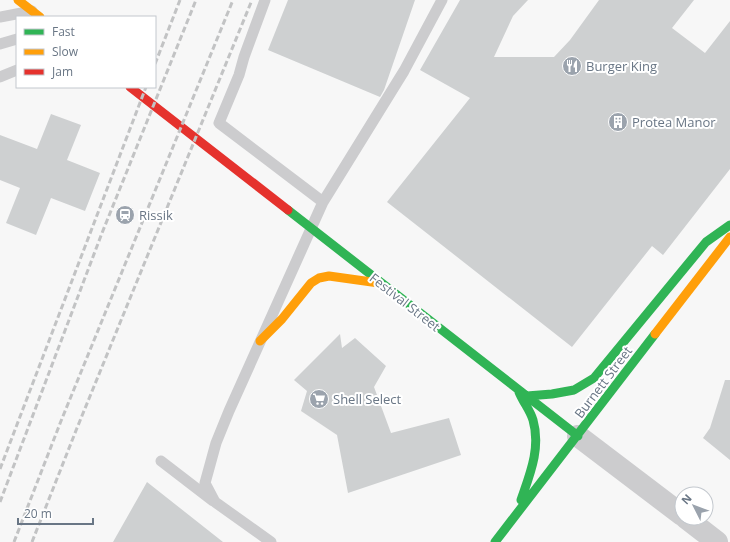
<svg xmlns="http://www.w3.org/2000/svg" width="730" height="542" font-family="'Open Sans',sans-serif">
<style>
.building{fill:#ced0d1}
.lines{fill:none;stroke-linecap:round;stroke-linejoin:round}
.lane{stroke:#ccccce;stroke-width:11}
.street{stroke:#ccccce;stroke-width:22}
.fast{stroke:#30b455;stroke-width:9}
.slow{stroke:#ff9f0a;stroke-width:9}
.jam{stroke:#e5322d;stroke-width:9}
.rail{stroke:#c2c3c4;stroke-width:3;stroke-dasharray:6 3;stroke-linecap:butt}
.labels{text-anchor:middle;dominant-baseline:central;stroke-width:4;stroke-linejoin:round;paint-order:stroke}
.poi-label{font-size:13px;fill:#697685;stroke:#fff;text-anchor:start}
.street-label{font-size:13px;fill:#697685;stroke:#fff}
</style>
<rect width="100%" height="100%" fill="#f7f7f7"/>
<path class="building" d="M 288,0 L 415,0 L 384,90 L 380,97 L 268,50 Z
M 460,0 L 528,0 L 513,16 L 494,57 L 554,57 L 570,40 L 599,0 L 694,0 L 672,28 L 705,53 L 730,21 L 730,169 L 663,255 L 652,246 L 572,347 L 387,202 L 470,98 L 420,70 Z
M 51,114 L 81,125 L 67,160 L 100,173 L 85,211 L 51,198 L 36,235 L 6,223 L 20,188 L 0,180 L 0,135 L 37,149 Z
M 340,334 L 342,348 L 355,338 L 386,366 L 374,387 L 391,433 L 449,418 L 461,455 L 348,493 L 337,435 L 301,411 L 307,391 L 294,380 Z
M 725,380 L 730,380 L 730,460 L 703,438 L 710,428 Z
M 147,482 L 223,542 L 113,542 Z"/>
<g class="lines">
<path class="lane" d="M 265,0 L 244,57 L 239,75 L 219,123 L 323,202
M 0,17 L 32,11
M 0,44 L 17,39
M 0,77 L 17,70
M 161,461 L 213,501
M 271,542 L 215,502 L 205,483 L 216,443 L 229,411 L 323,202 L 404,71 L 442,0"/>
<path class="street" d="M 578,436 L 682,515
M 686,518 L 717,542"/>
<path class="fast" d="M 288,210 L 578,436
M 519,392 C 523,402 530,410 533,420 C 541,448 530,474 521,500
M 527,396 L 552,394 L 574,390 L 594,378 L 706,242 L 730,225
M 495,542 L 655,334"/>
<path class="slow" d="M 18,0 L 40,17
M 655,334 L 730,237
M 260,341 L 282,319 L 311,283 L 319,278 L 329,276 L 379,283"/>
<path class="jam" d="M 130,87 L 288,210"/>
<path class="rail" d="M 155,64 L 180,0
M 0,469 L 146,87
M 0,502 L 102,233 L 196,0
M 14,542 L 61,421 L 233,0
M 32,542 L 77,428 L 252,0"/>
</g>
<defs>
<symbol id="restaurant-disc" viewBox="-11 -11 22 22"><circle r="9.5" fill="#9ba3ad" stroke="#fff"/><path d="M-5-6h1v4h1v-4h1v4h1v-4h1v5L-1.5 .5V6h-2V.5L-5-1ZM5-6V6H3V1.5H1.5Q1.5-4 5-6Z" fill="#fff"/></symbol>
<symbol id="building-disc" viewBox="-11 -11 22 22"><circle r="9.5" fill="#9ba3ad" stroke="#fff"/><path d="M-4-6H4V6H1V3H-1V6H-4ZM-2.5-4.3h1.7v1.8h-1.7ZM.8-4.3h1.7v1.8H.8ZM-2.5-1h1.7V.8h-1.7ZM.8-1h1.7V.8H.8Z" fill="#fff"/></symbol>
<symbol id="station-disc" viewBox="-11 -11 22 22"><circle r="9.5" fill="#9ba3ad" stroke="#fff"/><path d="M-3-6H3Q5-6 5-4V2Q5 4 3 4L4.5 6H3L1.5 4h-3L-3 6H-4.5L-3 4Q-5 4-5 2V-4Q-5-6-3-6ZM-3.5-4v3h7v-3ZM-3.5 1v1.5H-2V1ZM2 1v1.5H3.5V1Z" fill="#fff"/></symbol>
<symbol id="supermarket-disc" viewBox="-11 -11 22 22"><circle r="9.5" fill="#9ba3ad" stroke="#fff"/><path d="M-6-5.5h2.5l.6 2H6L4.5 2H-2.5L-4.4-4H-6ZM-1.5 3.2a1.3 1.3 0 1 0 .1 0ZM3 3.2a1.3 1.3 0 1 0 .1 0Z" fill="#fff"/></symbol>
</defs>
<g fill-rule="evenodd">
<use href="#restaurant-disc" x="561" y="55" width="22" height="22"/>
<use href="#building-disc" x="607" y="111" width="22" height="22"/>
<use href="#station-disc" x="114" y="204" width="22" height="22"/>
<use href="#supermarket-disc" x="308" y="388" width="22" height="22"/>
</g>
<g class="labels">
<g class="poi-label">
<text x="586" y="66">Burger King</text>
<text x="632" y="122">Protea Manor</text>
<text x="139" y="215">Rissik</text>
<text x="333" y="399">Shell Select</text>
</g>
<g class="street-label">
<text transform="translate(405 302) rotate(38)">Festival Street</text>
<text transform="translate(603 382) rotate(-53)">Burnett Street</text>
</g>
</g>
<rect x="16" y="16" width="140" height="72" fill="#ffffff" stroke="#c3c8ce"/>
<rect x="24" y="29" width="20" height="6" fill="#30b455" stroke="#c3c8ce"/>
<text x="52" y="36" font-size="12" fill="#697685">Fast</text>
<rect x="24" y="49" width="20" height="6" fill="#ff9f0a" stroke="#c3c8ce"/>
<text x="52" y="56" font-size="12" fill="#697685">Slow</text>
<rect x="24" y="69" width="20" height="6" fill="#e5322d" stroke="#c3c8ce"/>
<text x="52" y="76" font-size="12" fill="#697685">Jam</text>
<g transform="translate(694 506) rotate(312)"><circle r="19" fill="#ffffff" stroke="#c3c8ce"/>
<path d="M0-3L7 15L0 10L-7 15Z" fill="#9ba3ad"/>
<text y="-6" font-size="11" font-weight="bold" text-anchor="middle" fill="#697685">N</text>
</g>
<path d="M18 518v6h75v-6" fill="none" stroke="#697685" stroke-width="2"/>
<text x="24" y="518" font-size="12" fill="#697685" stroke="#ffffff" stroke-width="3" paint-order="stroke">20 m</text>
</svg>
